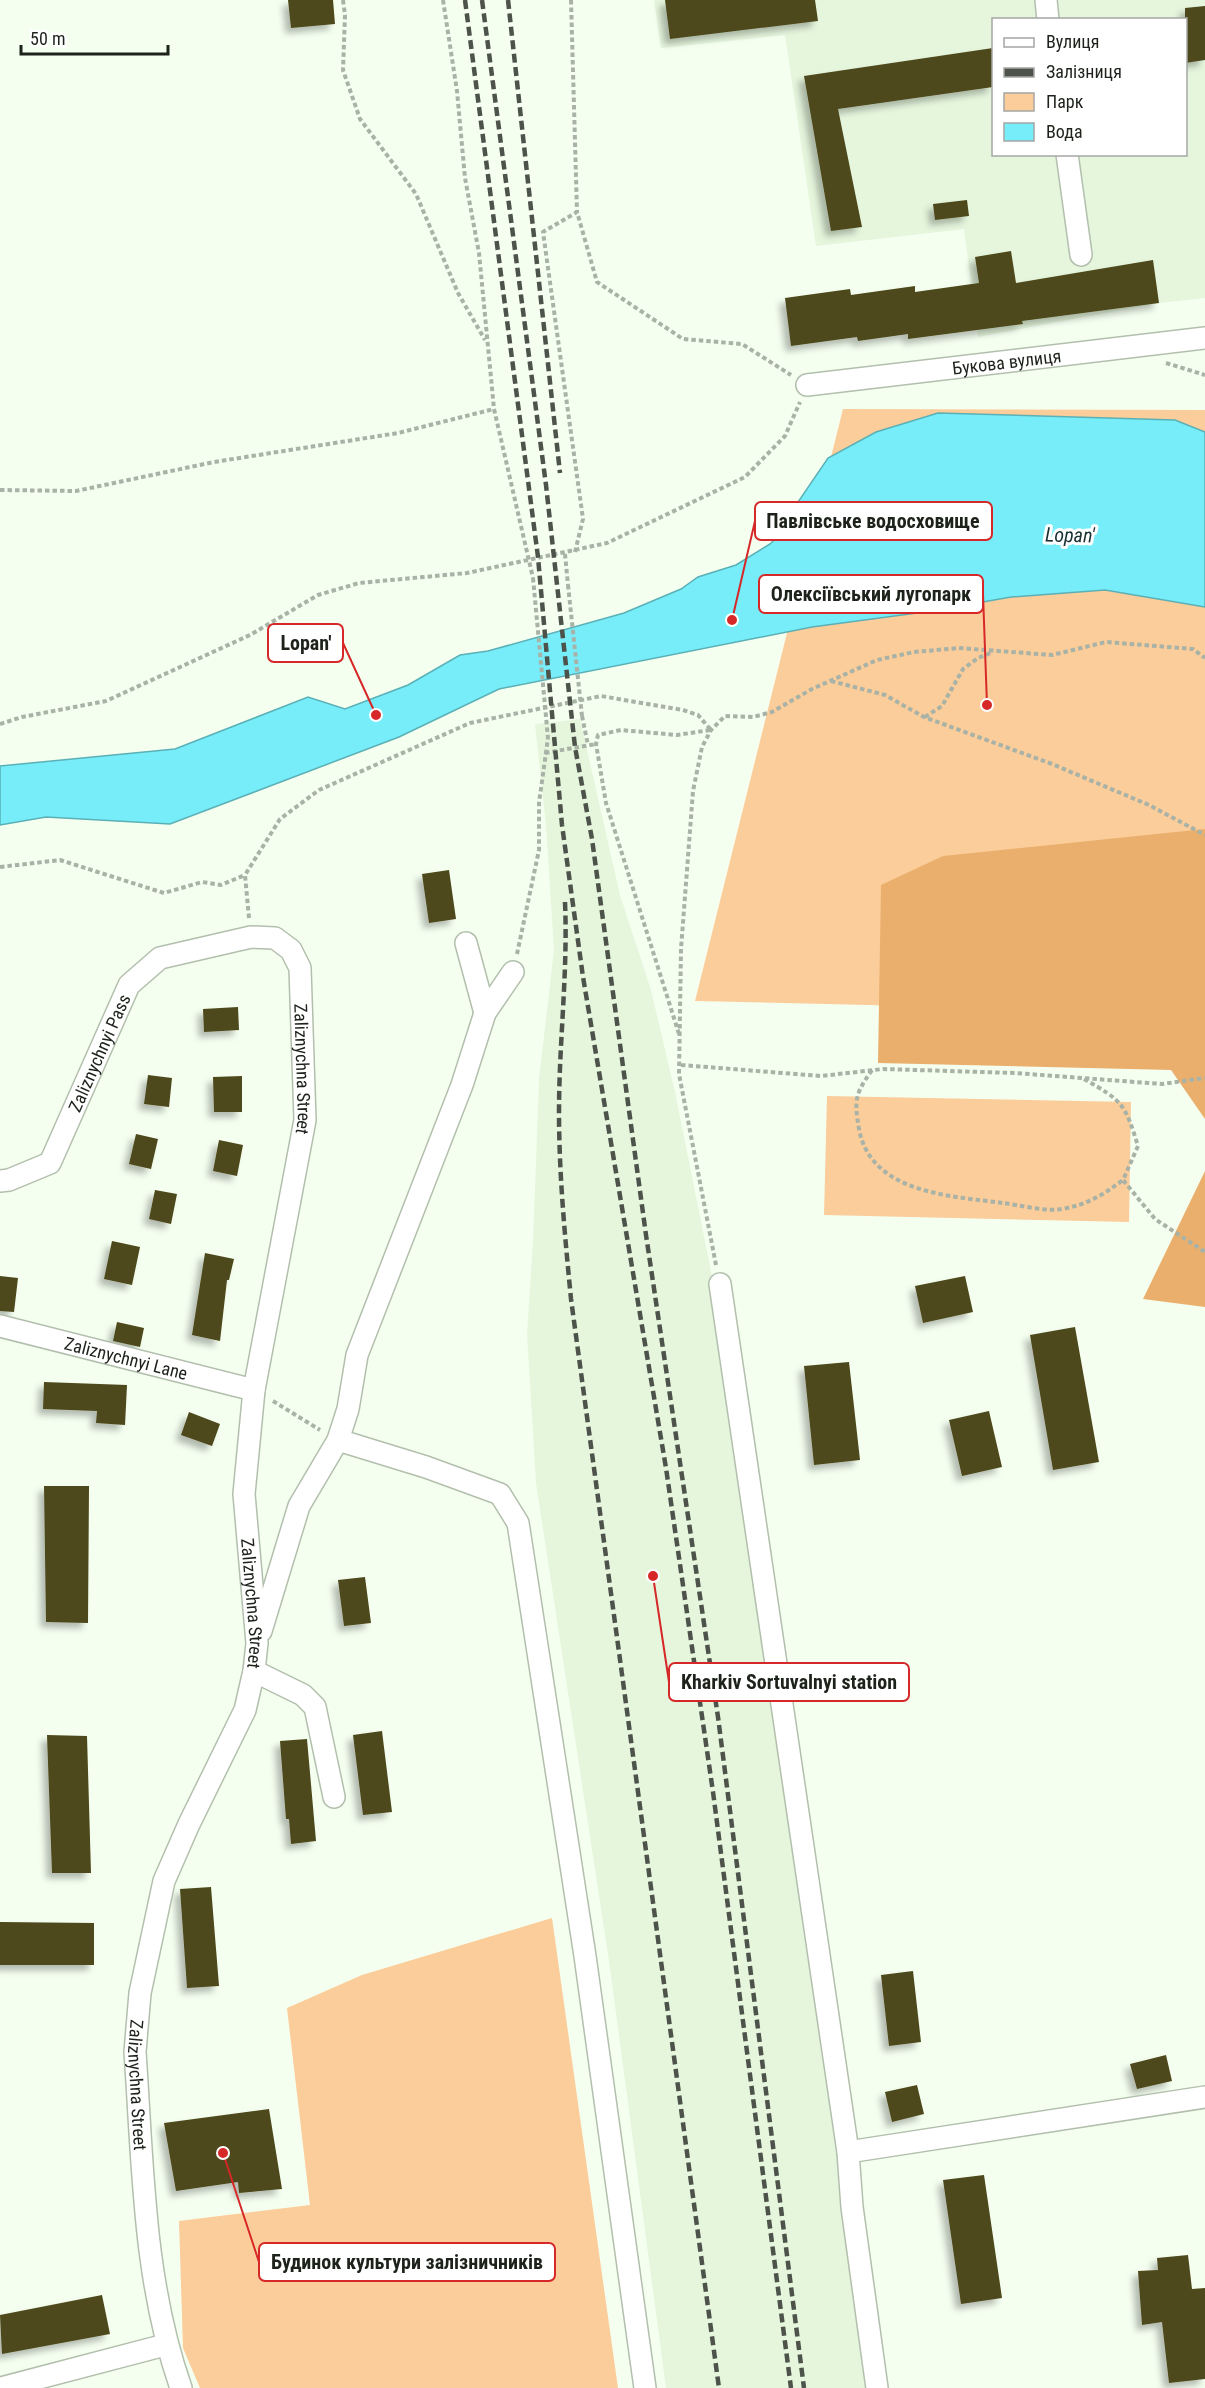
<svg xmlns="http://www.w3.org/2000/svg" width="1205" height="2388" font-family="'Roboto Condensed',sans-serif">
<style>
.built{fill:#e5f6dd;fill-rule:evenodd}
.green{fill:#fbcd9a}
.forest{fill:#eaaf6d}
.water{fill:#76edf9;stroke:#5bb0b6;stroke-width:1.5}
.building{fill:#4e481b;filter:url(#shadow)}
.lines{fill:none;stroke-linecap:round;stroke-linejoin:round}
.minor-casing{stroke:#b3bfad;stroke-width:24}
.path{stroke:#a9b2a6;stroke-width:4;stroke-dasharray:4.5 3;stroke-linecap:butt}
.minor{stroke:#fff;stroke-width:21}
.rail{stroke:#4d534b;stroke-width:4.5;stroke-dasharray:9 4.5;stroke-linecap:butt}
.path-bridge{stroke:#a9b2a6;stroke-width:4;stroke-dasharray:4.5 3;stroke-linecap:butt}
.labels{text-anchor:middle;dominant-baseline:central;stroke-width:6;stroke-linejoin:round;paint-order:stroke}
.street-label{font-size:18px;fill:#1d221b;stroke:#fff}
.water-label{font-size:20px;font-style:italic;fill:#192f31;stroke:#fff}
.leader{fill:none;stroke:#d62828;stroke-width:2}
.callout-dot{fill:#d62828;stroke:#fff;stroke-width:2}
.callout{fill:#fff;stroke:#d62828;stroke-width:2}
.callout-label{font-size:20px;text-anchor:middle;font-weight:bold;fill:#1d221b}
</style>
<defs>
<filter id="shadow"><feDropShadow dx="-5.5" dy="5.5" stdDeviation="3" flood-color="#0004"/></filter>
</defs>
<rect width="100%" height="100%" fill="#f4fff0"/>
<path class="built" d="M 654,0 L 1205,0 L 1205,298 L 1159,303 L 978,337 L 964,229 L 816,246 L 785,35 L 661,48 ZM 994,20 L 1186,20 L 1186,154 L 994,154 Z
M 580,719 L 620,895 L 651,990 L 675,1092 L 719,1311 L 869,2388 L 666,2388 L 609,1961 L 536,1483 L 527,1334 L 533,1242 L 539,1079 L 554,950 L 546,825 L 535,724 Z"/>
<path class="green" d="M 843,409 L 1205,410 L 1205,1045 L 1165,1012 L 695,1001 Z
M 827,1096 L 1131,1102 L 1129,1222 L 824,1215 Z
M 552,1918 L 618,2388 L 200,2388 L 183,2348 L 179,2221 L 310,2205 L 287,2008 L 362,1975 Z"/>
<path class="forest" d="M 1205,829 L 1205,1119 L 1171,1070 L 878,1063 L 881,885 L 943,856 Z
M 1205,1171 L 1205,1307 L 1143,1299 Z"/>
<path class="water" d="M 938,413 L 1175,420 L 1205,432 L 1205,607 L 1105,590 L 1011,597 L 932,611 L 812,627 L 499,689 L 399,737 L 170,824 L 46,817 L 0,825 L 0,766 L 175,749 L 308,697 L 345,709 L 408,685 L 460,655 L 488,651 L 624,613 L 681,589 L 698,577 L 736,565 L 770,544 L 790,525 L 798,502 L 828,458 L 876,432 Z"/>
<path class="building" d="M 288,0 L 333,0 L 335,24 L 291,28 Z
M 665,0 L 815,0 L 818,21 L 670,39 Z
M 1205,6 L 1205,60 L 1185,63 L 1185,8 Z
M 993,48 L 993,87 L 838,109 L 862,227 L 831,231 L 804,76 Z
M 967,200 L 969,216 L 935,220 L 933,204 Z
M 1011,251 L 1016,283 L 1153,260 L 1159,303 L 1022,321 L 1023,324 L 908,339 L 908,334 L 858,341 L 857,337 L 791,346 L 785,298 L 850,289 L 851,295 L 915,286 L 915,292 L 979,283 L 975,257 Z
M 449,870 L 456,919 L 429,923 L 422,874 Z
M 238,1007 L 239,1030 L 204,1032 L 203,1009 Z
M 148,1075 L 172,1078 L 169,1107 L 144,1104 Z
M 242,1076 L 242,1112 L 214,1112 L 213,1077 Z
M 136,1134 L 158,1139 L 151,1169 L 129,1164 Z
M 219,1140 L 243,1145 L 237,1176 L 213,1171 Z
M 155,1190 L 177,1194 L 171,1224 L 149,1219 Z
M 112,1241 L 140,1247 L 132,1285 L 104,1279 Z
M 205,1253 L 234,1259 L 229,1280 L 227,1280 L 220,1341 L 192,1335 Z
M 0,1276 L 18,1278 L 14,1312 L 0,1311 Z
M 965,1276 L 973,1312 L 923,1323 L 915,1286 Z
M 117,1322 L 144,1328 L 140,1347 L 113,1341 Z
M 1075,1327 L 1099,1462 L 1053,1470 L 1030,1335 Z
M 849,1362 L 860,1460 L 814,1465 L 804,1366 Z
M 44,1382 L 127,1385 L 125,1425 L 96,1423 L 97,1411 L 43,1409 Z
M 989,1411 L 1002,1467 L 962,1476 L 949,1420 Z
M 189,1412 L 220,1424 L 212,1446 L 181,1435 Z
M 44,1486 L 89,1486 L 88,1623 L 46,1622 Z
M 365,1577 L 371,1623 L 344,1626 L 338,1580 Z
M 382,1731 L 392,1812 L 363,1815 L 353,1735 Z
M 47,1735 L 87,1736 L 91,1873 L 52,1873 Z
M 307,1739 L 316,1841 L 291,1844 L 289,1819 L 286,1819 L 280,1741 Z
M 211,1887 L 219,1986 L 187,1988 L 180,1889 Z
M 0,1922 L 94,1923 L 94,1965 L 0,1965 Z
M 913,1971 L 921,2042 L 889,2046 L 881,1975 Z
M 1166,2055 L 1172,2081 L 1137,2089 L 1130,2064 Z
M 917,2085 L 924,2114 L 892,2122 L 885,2092 Z
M 269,2109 L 282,2189 L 239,2193 L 238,2182 L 176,2191 L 164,2123 Z
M 984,2175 L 1002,2298 L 961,2304 L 943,2180 Z
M 1188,2255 L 1192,2289 L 1205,2288 L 1205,2379 L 1169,2383 L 1162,2322 L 1142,2325 L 1138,2271 L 1158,2270 L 1157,2258 Z
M 102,2295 L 110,2334 L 2,2354 L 0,2315 Z"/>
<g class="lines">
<defs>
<g id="minor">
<path d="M 1046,0 L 1048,20"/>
<path d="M 1067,154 L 1081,255"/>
<path id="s1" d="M 807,385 L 1205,338"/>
<path d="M 466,943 L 485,1013"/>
<path id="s2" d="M 0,1181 L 9,1180 L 50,1163 L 129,985 L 160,958 L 251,937 L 275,938 L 291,950 L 300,968 L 305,1120 L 254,1390 L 244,1494 L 257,1643 L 254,1671 L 245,1710 L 189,1824 L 164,1881 L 140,1993 L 135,2052 C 143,2165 143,2280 181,2388"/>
<path d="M 720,1284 L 848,2152 L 852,2207 L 877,2388"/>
<path id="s3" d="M 0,1326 L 254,1390"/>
<path d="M 338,1440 L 426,1467 L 500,1494 L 518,1523 L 585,1956 L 645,2388"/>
<path d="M 261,1631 L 299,1506 L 338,1440 L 348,1409 L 357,1355 L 462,1085 L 485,1013 L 513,972"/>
<path d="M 254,1671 L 303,1695 L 315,1707 L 334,1797"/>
<path d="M 848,2152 L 1205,2097"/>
<path d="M 1,2388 L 165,2345"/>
</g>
</defs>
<use href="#minor" class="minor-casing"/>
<path class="path" d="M 343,0 L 345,15 L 343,70 L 360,119 L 416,194 L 458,293 L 485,340
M 443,0 L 457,91 L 465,178 L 479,253 L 494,409 L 533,578
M 571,0 L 577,212
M 1166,363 L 1205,375
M 0,490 L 76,491 L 214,462 L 398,433 L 494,409
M 575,552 L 583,519 L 543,232 L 577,212 L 597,282 L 683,339 L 742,344 L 791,375
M 565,554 L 568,585
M 831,681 L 885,695 L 924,717 L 1052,764 L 1149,805 L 1205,835
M 582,716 L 588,745
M 925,717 L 942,706 L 963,669 L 978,658 L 993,652
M 0,724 L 22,717 L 106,701 L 250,635 L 318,595 L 359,583 L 467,573 L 607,543 L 745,477 L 785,436 L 800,402
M 545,753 L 596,744
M 0,867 L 60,860 L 164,893 L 202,882 L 221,885 L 245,875
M 249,918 L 245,875 L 280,819 L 319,790 L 470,723 L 601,696 L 683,710 L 698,715 L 711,730
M 517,954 L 539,850 L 539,803 L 548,738
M 679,1034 L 606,803 L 596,744 L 598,735 L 621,730 L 677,735 L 710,730
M 681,1065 L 821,1076 L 883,1069 L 1015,1073 L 1162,1084 L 1205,1078
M 872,1070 C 855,1094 854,1100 859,1129 C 871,1194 952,1196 1003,1203 C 1020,1205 1044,1212 1062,1209 C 1086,1205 1103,1195 1123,1180
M 1084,1079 C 1123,1101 1125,1104 1138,1146 L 1123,1180 L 1155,1219 L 1205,1252
M 716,1265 L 679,1074 L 681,949 L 693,791 L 702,747 L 711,730 L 725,716 L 753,717 L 772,712 L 812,689 L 877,660 L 914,652 L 959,648 L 1052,655 L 1106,642 L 1193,649 L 1205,658
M 273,1401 L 320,1430"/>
<use href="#minor" class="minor"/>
<path class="rail" d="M 465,0 L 538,557 L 562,825 L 583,977 L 666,1468 L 713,1792 L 791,2388
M 482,0 L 546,485 L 575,747 L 592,839 L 646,1235 L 718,1717 L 804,2388
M 508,0 L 560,473
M 565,902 C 568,972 559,1042 559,1112 C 559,1175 565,1237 571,1299 L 719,2388"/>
<path class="path-bridge" d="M 533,578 L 548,738
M 568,585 L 582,716"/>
</g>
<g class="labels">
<g class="street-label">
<text stroke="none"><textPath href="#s1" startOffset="201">Букова вулиця</textPath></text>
<text stroke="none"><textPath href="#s2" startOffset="174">Zaliznychnyi Pass</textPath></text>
<text stroke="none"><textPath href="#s2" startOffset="548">Zaliznychna Street</textPath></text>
<text stroke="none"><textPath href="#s3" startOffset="130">Zaliznychnyi Lane</textPath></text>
<text stroke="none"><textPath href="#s2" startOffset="1088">Zaliznychna Street</textPath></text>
<text stroke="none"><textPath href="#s2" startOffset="1592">Zaliznychna Street</textPath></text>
</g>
<g class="water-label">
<text transform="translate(1070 535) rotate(1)">Lopan'</text>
</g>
</g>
<path class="leader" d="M732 620L755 521M987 705L983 594M376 715L343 643M653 1576L669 1682M223 2153L259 2262"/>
<g class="callout-dot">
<circle cx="732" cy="620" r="6"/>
<circle cx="987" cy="705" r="6"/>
<circle cx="376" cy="715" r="6"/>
<circle cx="653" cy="1576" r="6"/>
<circle cx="223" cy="2153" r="6"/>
</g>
<g class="callout">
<rect x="755" y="502" width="237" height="38" rx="6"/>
<rect x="759" y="575" width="224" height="38" rx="6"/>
<rect x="268" y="624" width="75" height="38" rx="6"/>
<rect x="669" y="1663" width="240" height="38" rx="6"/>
<rect x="259" y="2243" width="296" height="38" rx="6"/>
</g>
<g class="callout-label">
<text x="873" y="528">Павлівське водосховище</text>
<text x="871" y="601">Олексіївський лугопарк</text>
<text x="306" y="650">Lopan'</text>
<text x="789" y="1689">Kharkiv Sortuvalnyi station</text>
<text x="407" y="2269">Будинок культури залізничників</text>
</g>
<rect x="992" y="18" width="195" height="138" fill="#ffffff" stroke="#a5a7a4" stroke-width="1.5"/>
<rect x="1004" y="38" width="30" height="9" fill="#ffffff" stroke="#a5a7a4" stroke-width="1.5"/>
<text x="1046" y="48" font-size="18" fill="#1d221b">Вулиця</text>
<rect x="1004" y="68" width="30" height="9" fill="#4d534b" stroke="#a5a7a4" stroke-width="1.5"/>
<text x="1046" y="78" font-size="18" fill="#1d221b">Залізниця</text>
<rect x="1004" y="93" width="30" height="18" fill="#fbcd9a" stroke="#a5a7a4" stroke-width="1.5"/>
<text x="1046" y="108" font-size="18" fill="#1d221b">Парк</text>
<rect x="1004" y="123" width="30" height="18" fill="#76edf9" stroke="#a5a7a4" stroke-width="1.5"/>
<text x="1046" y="138" font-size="18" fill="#1d221b">Вода</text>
<path d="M21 45v9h147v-9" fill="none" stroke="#1d221b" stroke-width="3"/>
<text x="30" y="45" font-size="18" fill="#1d221b" stroke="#ffffff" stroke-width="4.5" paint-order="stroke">50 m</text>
</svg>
